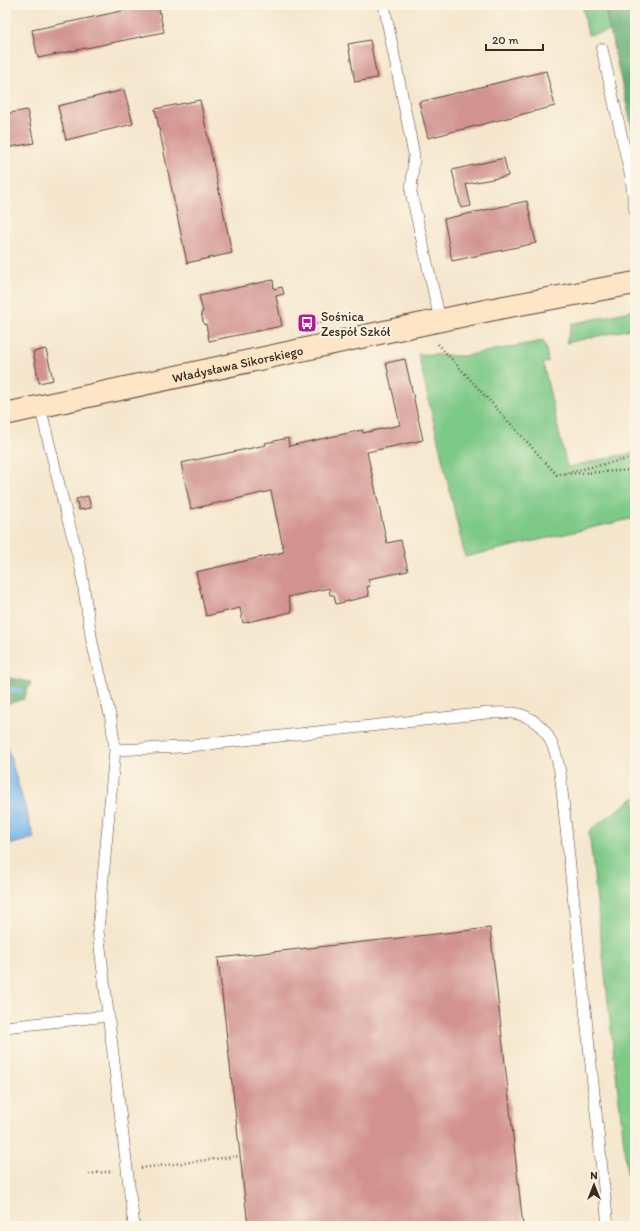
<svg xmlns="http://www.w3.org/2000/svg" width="640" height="1231" font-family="Itim,sans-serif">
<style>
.green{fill:#7dc987;stroke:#5c7a52}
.forest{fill:#66ad74;stroke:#506c49}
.water{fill:#7ab7ec;stroke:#5a7085}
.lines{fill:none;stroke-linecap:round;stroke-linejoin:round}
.stream{stroke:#7ab7ec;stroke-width:5.5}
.building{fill:#d19290}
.lane-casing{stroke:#574638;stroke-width:12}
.secondary-casing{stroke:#574638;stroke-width:24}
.path{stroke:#574638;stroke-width:2.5;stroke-dasharray:1 3;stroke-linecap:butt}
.lane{stroke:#fff;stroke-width:11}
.secondary{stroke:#fde5c5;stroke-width:22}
.labels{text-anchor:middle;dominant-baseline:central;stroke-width:4;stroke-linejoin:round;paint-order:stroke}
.poi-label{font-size:13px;fill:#3b2a1e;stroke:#fcf5e5;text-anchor:start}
.street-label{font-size:13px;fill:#3b2a1e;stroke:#fcf5e5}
</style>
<rect width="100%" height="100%" fill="#fcf5e5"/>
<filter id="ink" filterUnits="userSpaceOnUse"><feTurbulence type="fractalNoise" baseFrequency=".025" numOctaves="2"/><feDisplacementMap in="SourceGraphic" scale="8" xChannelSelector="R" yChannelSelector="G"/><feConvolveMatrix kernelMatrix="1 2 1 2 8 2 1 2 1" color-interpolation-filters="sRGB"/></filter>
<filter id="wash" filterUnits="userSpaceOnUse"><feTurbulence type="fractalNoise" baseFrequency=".012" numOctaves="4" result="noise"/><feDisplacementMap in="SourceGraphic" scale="16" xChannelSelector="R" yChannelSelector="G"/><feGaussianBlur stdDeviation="0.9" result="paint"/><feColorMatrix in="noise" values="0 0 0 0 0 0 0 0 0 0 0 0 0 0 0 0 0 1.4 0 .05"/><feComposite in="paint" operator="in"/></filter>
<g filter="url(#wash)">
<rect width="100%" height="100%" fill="#f5e7cd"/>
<path class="green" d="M 582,5 L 604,5 L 610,31 L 588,35 Z
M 635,310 L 635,328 L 566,343 L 572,324 Z
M 543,341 L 546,348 L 548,362 L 543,363 L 567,467 L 635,452 L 635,518 L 465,557 L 418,354 L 463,356 Z
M 635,797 L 635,1226 L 633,1226 L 589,831 Z"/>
<path class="forest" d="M 604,5 L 635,5 L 635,142 Z
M 5,677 L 31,682 L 24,699 L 5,705 Z"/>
<path class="water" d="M 5,743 L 6,743 L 34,838 L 5,846 Z"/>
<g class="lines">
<path class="stream" d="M 5,690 L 20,690"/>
</g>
<g id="blocks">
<path class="building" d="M 150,5 L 158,5 L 164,32 L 38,58 L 32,30 Z
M 370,40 L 377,78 L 355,82 L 348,44 Z
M 546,71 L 555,106 L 428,138 L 419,102 Z
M 124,90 L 133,124 L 66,140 L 58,106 Z
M 200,100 L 232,253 L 187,263 L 155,109 Z
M 27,110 L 34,143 L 5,148 L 5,114 Z
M 504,158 L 508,176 L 466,184 L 471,206 L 461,208 L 452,170 Z
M 527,201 L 536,243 L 452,261 L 444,219 Z
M 273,280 L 274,289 L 282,287 L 284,294 L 276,296 L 282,326 L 209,341 L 206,324 L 204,325 L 201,313 L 203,312 L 199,296 Z
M 46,349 L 53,380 L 39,383 L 33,352 Z
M 405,359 L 423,440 L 367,452 L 387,543 L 401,540 L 408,571 L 368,579 L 370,586 L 367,587 L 369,596 L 336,604 L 334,595 L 330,595 L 329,588 L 288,597 L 292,612 L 243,623 L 240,608 L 206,616 L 196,572 L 284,552 L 271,491 L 191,509 L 181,463 L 266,445 L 265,443 L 288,438 L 289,446 L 362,430 L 363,433 L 400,425 L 386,363 Z
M 88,496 L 91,508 L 79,510 L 76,499 Z
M 490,928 L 523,1226 L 248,1226 L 218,958 Z"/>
</g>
</g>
<g filter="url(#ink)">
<use href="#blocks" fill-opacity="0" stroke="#574638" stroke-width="1"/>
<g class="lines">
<defs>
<path id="lane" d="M 384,5 L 414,155 L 411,192 L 440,320
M 602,49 L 631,178 L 635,211
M 40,406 L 65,509 L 80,563 L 92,642 L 111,719 L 115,750 L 98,931 L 134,1226
M 115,750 L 181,747 L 487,713 C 497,713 509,712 519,714 C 547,722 555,746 560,772 L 608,1226
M 5,1027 L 108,1016"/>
<g id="secondary">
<path id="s1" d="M 5,414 L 384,332 L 504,307 L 635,283"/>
</g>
</defs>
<use href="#lane" class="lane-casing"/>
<use href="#secondary" class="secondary-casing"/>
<path class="path" d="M 312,325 L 343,317 L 348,318
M 438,344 L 557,475 L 635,457
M 566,474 L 635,470
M 141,1168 L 240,1156
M 89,1174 L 113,1171"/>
<use href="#lane" class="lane"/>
<use href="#secondary" class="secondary"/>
</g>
</g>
<defs>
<symbol id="bus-square" viewBox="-11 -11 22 22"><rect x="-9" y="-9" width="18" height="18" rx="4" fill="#b5179e" stroke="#fcf5e5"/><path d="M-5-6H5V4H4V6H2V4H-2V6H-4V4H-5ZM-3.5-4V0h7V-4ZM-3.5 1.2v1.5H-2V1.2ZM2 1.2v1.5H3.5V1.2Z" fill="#fff"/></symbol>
</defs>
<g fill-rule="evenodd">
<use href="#bus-square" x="296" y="312" width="22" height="22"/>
</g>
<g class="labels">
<g class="poi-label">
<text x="321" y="316">Sośnica<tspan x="321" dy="15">Zespół Szkół</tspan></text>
</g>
<g class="street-label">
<text stroke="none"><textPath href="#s1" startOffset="238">Władysława Sikorskiego</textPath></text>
</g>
</g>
<rect width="640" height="1231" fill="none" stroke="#fcf5e5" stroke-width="20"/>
<g transform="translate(594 1185)" stroke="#fcf5e5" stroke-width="3" paint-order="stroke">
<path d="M0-3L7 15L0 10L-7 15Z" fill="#3b2a1e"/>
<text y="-6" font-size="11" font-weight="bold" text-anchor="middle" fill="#3b2a1e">N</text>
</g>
<path d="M486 44v6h57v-6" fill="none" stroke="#3b2a1e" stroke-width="2"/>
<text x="492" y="44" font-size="12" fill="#3b2a1e" stroke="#fcf5e5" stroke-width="3" paint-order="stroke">20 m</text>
</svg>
